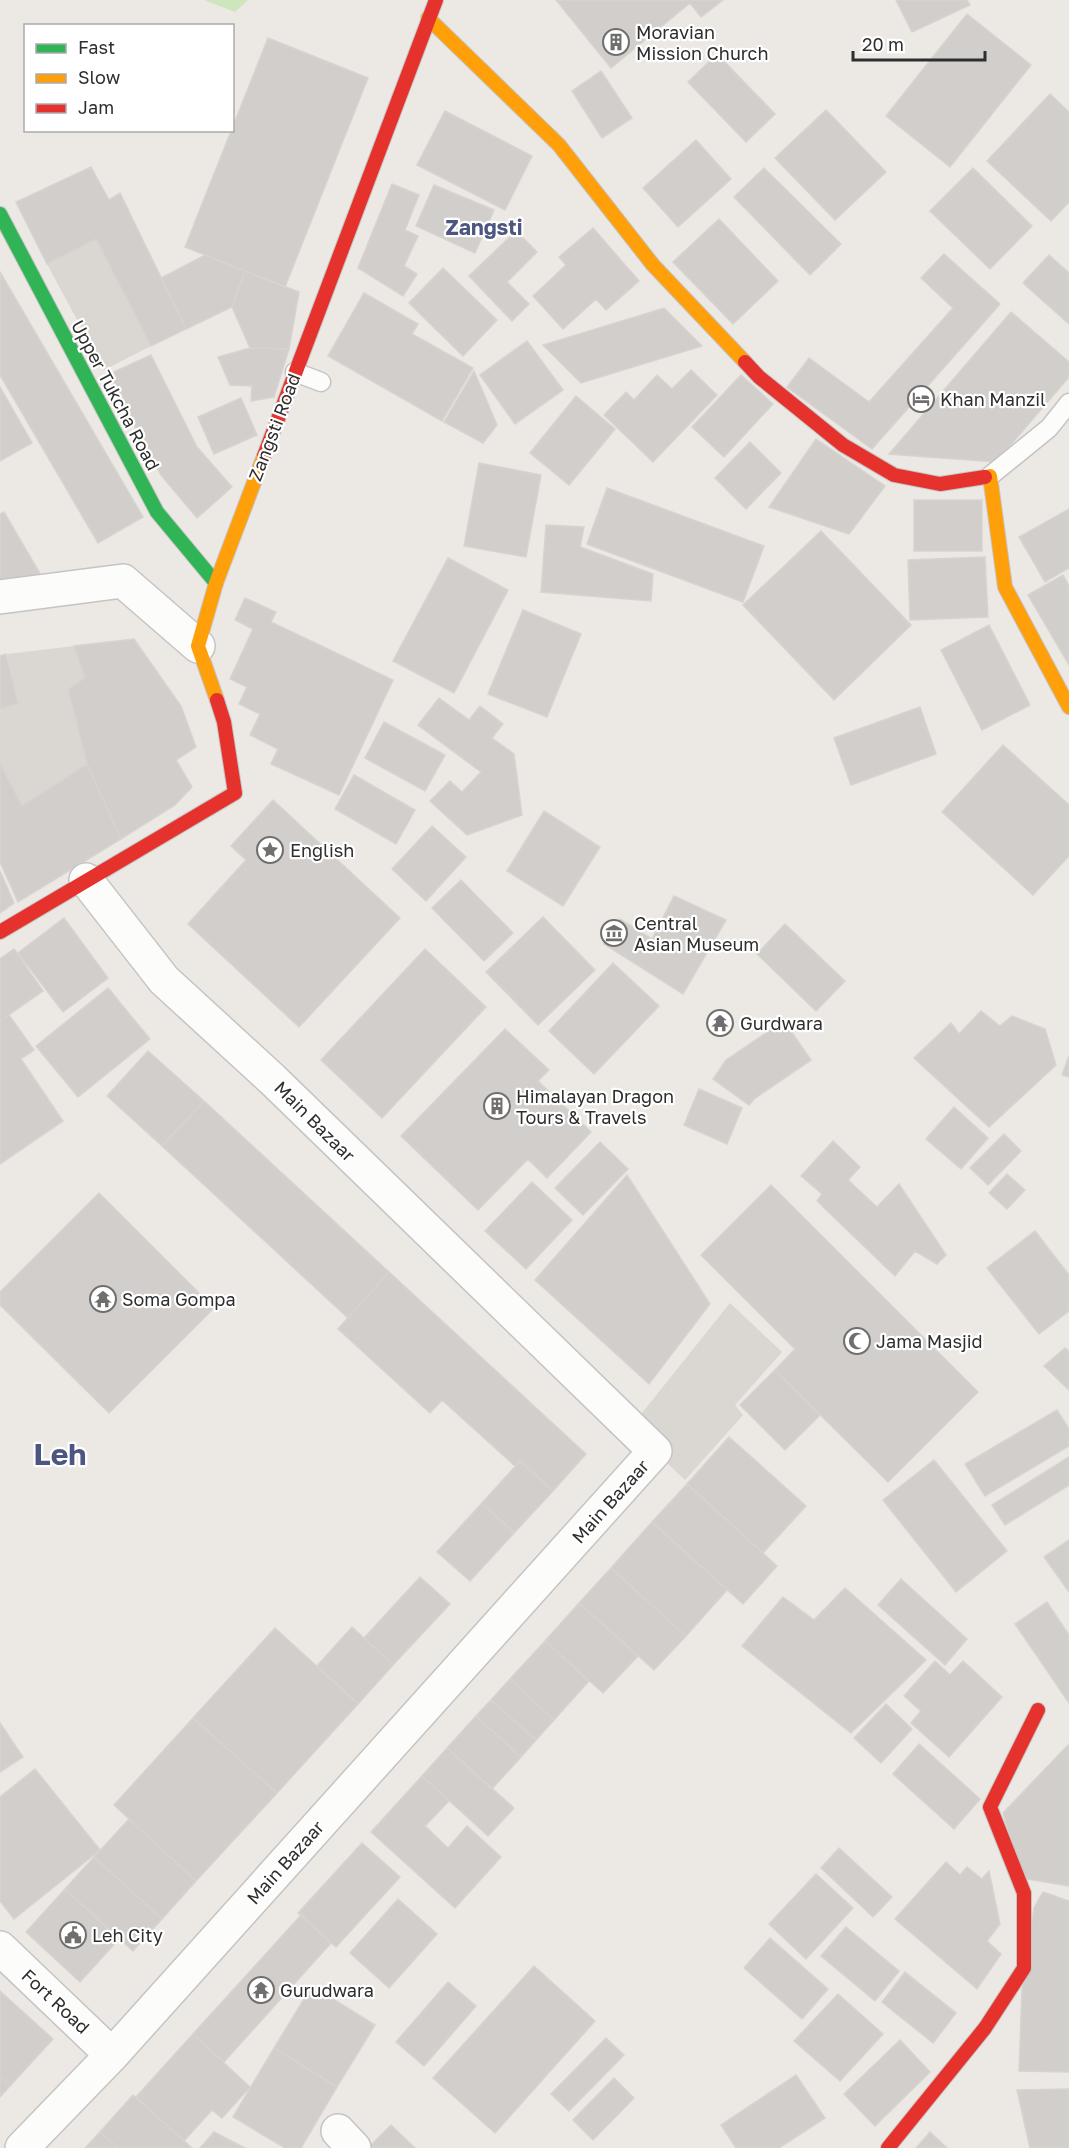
<svg xmlns="http://www.w3.org/2000/svg" width="1069" height="2148" font-family="'Golos Text',sans-serif">
<style>
.green{fill:#cee6be}
.plaza{fill:#dad6d2}
.building{fill:#d1cecb;stroke:#d7d4d0;stroke-width:1.5}
.lines{fill:none;stroke-linecap:round;stroke-linejoin:round}
.lane-casing{stroke:#c5c4c5;stroke-width:21}
.street-casing{stroke:#c5c4c5;stroke-width:36}
.fast-casing{stroke:#c5c4c5;stroke-width:16}
.slow-casing{stroke:#c5c4c5;stroke-width:16}
.jam-casing{stroke:#c5c4c5;stroke-width:16}
.lane{stroke:#fcfcfb;stroke-width:18}
.street{stroke:#fcfcfb;stroke-width:33}
.fast{stroke:#30b455;stroke-width:14}
.slow{stroke:#ff9f0a;stroke-width:14}
.jam{stroke:#e5322d;stroke-width:14}
.labels{text-anchor:middle;dominant-baseline:central;stroke-width:4.5;stroke-linejoin:round;paint-order:stroke}
.poi-label{font-size:18px;fill:#2e2e2e;stroke:#fff;text-anchor:start}
.street-label{font-size:18px;fill:#2e2e2e;stroke:#fff}
.quarter-label{font-size:21px;font-weight:bold;fill:#4d5680;stroke:#fff}
.town-label{font-size:30px;font-weight:bold;fill:#4d5680;stroke:#fff}
</style>
<rect width="100%" height="100%" fill="#ece8e4"/>
<path class="green" d="M 204,0 L 248,0 L 235,12 Z"/>
<path class="plaza" d="M 96,239 L 151,346 L 104,370 L 47,264 Z
M 74,646 L 85,678 L 69,689 L 87,764 L 22,806 L 0,763 L 0,709 L 18,704 L 7,654 Z
M 730,1303 L 782,1352 L 735,1405 L 743,1415 L 685,1480 L 630,1428 Z"/>
<path class="building" d="M 556,0 L 723,0 L 701,17 L 690,3 L 611,68 Z
M 896,0 L 967,0 L 970,5 L 912,32 Z
M 967,14 L 1031,65 L 950,167 L 886,116 Z
M 268,38 L 368,78 L 285,287 L 185,247 Z
M 717,54 L 775,114 L 746,142 L 688,82 Z
M 601,71 L 632,118 L 602,138 L 572,91 Z
M 1050,94 L 1069,112 L 1069,202 L 1051,221 L 987,161 Z
M 826,110 L 886,172 L 835,220 L 775,158 Z
M 445,111 L 532,156 L 505,210 L 417,165 Z
M 696,140 L 731,179 L 678,227 L 643,188 Z
M 91,167 L 109,200 L 120,193 L 186,329 L 151,346 L 96,239 L 47,264 L 16,202 Z
M 764,168 L 841,244 L 810,275 L 734,197 Z
M 973,168 L 1032,226 L 990,269 L 930,211 Z
M 392,184 L 419,195 L 405,230 L 418,236 L 404,266 L 417,274 L 403,296 L 358,268 Z
M 434,185 L 494,210 L 475,253 L 416,226 Z
M 719,219 L 778,281 L 733,324 L 673,262 Z
M 593,228 L 639,281 L 606,310 L 596,299 L 563,329 L 533,296 L 566,265 L 559,257 Z
M 516,231 L 537,252 L 507,282 L 529,304 L 512,321 L 469,276 Z
M 944,254 L 1000,304 L 872,449 L 787,387 L 809,358 L 869,402 L 953,308 L 921,278 Z
M 205,255 L 245,271 L 232,307 L 186,329 L 161,278 Z
M 1049,255 L 1069,273 L 1069,324 L 1023,283 Z
M 443,268 L 497,320 L 463,356 L 409,303 Z
M 245,271 L 299,292 L 289,349 L 250,348 L 232,307 Z
M 0,272 L 143,517 L 98,543 L 0,375 Z
M 364,293 L 418,324 L 412,334 L 473,368 L 442,421 L 328,356 Z
M 664,308 L 702,346 L 581,383 L 543,345 Z
M 1011,312 L 1069,362 L 1069,377 L 996,462 L 889,454 Z
M 527,341 L 563,390 L 515,424 L 480,375 Z
M 250,348 L 289,349 L 274,397 L 251,401 L 252,386 L 230,385 L 218,357 Z
M 151,355 L 197,447 L 232,487 L 197,518 L 161,475 L 107,375 Z
M 691,370 L 717,395 L 653,462 L 604,415 L 626,392 L 634,400 L 657,375 L 672,389 Z
M 474,371 L 497,425 L 483,443 L 444,422 Z
M 741,375 L 773,404 L 724,457 L 692,427 Z
M 0,387 L 32,443 L 0,461 Z
M 576,396 L 615,429 L 569,485 L 530,453 Z
M 241,398 L 257,435 L 214,454 L 198,417 Z
M 816,439 L 885,486 L 849,534 L 769,507 Z
M 750,442 L 781,473 L 746,509 L 715,478 Z
M 479,463 L 541,475 L 526,557 L 464,546 Z
M 607,488 L 764,546 L 743,602 L 587,544 Z
M 914,500 L 982,500 L 982,551 L 914,551 Z
M 1069,509 L 1069,568 L 1045,582 L 1019,537 Z
M 4,512 L 42,577 L 0,586 L 0,514 Z
M 546,525 L 584,527 L 580,547 L 653,574 L 651,601 L 541,592 Z
M 821,531 L 911,625 L 834,700 L 743,605 Z
M 985,557 L 988,617 L 910,620 L 908,560 Z
M 448,558 L 508,590 L 454,693 L 393,661 Z
M 1063,575 L 1069,586 L 1069,665 L 1028,595 Z
M 245,598 L 276,612 L 271,622 L 393,680 L 339,795 L 271,764 L 278,749 L 250,735 L 260,714 L 239,704 L 247,687 L 230,679 L 253,629 L 235,620 Z
M 523,610 L 581,634 L 547,717 L 488,694 Z
M 989,625 L 1030,705 L 982,730 L 941,650 Z
M 134,639 L 181,706 L 196,747 L 176,760 L 192,787 L 175,805 L 121,839 L 87,764 L 68,689 L 85,678 L 74,646 Z
M 6,654 L 18,704 L 0,709 L 0,656 Z
M 439,698 L 469,720 L 480,706 L 503,724 L 492,738 L 514,754 L 522,815 L 467,835 L 430,801 L 450,781 L 462,792 L 481,772 L 418,725 Z
M 920,707 L 936,754 L 851,785 L 834,738 Z
M 384,722 L 445,755 L 425,791 L 365,758 Z
M 1003,745 L 1069,805 L 1069,856 L 1033,895 L 942,812 Z
M 0,763 L 22,806 L 87,764 L 121,839 L 18,902 L 0,862 Z
M 354,775 L 415,810 L 396,844 L 335,809 Z
M 273,800 L 400,918 L 299,1027 L 188,924 L 246,860 L 231,846 Z
M 544,811 L 600,847 L 563,906 L 507,871 Z
M 432,826 L 466,857 L 426,901 L 392,869 Z
M 0,871 L 14,903 L 0,913 Z
M 461,880 L 513,933 L 484,961 L 432,908 Z
M 674,896 L 726,920 L 683,994 L 604,944 L 620,919 L 652,939 Z
M 543,917 L 595,970 L 538,1025 L 486,972 Z
M 64,918 L 108,978 L 63,1012 L 18,953 Z
M 785,924 L 845,981 L 816,1011 L 757,954 Z
M 14,949 L 43,991 L 0,1021 L 0,959 Z
M 425,949 L 486,1007 L 382,1118 L 321,1060 Z
M 613,963 L 659,1006 L 594,1074 L 549,1031 Z
M 108,988 L 150,1039 L 78,1097 L 36,1046 Z
M 981,1011 L 1000,1026 L 1012,1016 L 1045,1029 L 1056,1065 L 989,1127 L 914,1058 L 951,1023 L 959,1034 Z
M 9,1015 L 34,1050 L 21,1059 L 63,1121 L 0,1164 L 0,1021 Z
M 784,1021 L 811,1060 L 754,1099 L 749,1105 L 713,1079 L 726,1060 Z
M 505,1029 L 549,1070 L 538,1081 L 591,1132 L 547,1178 L 528,1159 L 478,1210 L 401,1136 Z
M 148,1051 L 204,1101 L 162,1146 L 107,1096 Z
M 1069,1056 L 1069,1077 L 1062,1075 Z
M 699,1089 L 742,1108 L 727,1144 L 684,1125 Z
M 204,1101 L 389,1272 L 348,1318 L 162,1146 Z
M 954,1107 L 988,1138 L 961,1169 L 926,1139 Z
M 1004,1134 L 1021,1151 L 988,1185 L 970,1168 Z
M 833,1141 L 860,1167 L 848,1180 L 877,1207 L 899,1184 L 946,1255 L 937,1264 L 915,1251 L 895,1276 L 817,1201 L 822,1194 L 801,1176 Z
M 600,1142 L 628,1169 L 583,1215 L 555,1188 Z
M 1007,1174 L 1025,1190 L 1007,1209 L 989,1193 Z
M 627,1175 L 710,1304 L 649,1384 L 535,1280 Z
M 532,1182 L 572,1220 L 526,1269 L 485,1231 Z
M 771,1185 L 978,1392 L 888,1482 L 775,1370 L 795,1349 L 701,1255 Z
M 99,1193 L 214,1308 L 109,1413 L 0,1305 L 0,1292 Z
M 1035,1231 L 1069,1275 L 1069,1311 L 1039,1334 L 987,1268 Z
M 389,1272 L 586,1454 L 553,1491 L 520,1461 L 515,1466 L 442,1400 L 430,1413 L 338,1329 Z
M 1065,1348 L 1069,1351 L 1069,1390 L 1044,1366 Z
M 775,1370 L 820,1415 L 785,1450 L 740,1405 Z
M 1057,1410 L 1069,1429 L 1069,1446 L 985,1496 L 965,1464 Z
M 729,1437 L 806,1506 L 763,1553 L 687,1484 Z
M 1069,1457 L 1069,1485 L 1005,1525 L 992,1505 Z
M 934,1460 L 1007,1551 L 956,1592 L 883,1500 Z
M 520,1461 L 553,1491 L 514,1533 L 482,1503 Z
M 687,1484 L 777,1566 L 743,1604 L 652,1522 Z
M 482,1503 L 514,1533 L 470,1581 L 437,1552 Z
M 652,1522 L 727,1590 L 686,1636 L 611,1568 Z
M 1069,1540 L 1069,1592 L 1044,1557 Z
M 611,1568 L 686,1636 L 654,1670 L 579,1603 Z
M 420,1577 L 450,1604 L 393,1665 L 364,1638 Z
M 901,1579 L 967,1639 L 945,1665 L 878,1605 Z
M 845,1588 L 926,1660 L 851,1733 L 742,1646 L 783,1597 L 814,1620 Z
M 1047,1602 L 1069,1635 L 1069,1703 L 1015,1624 Z
M 579,1603 L 638,1656 L 603,1693 L 545,1641 Z
M 352,1627 L 393,1665 L 358,1704 L 317,1666 Z
M 275,1628 L 358,1704 L 277,1793 L 193,1718 Z
M 545,1641 L 589,1681 L 554,1720 L 510,1679 Z
M 935,1661 L 950,1675 L 963,1661 L 1002,1697 L 949,1757 L 911,1723 L 921,1711 L 904,1696 Z
M 510,1679 L 554,1720 L 536,1740 L 491,1700 Z
M 491,1700 L 536,1740 L 521,1757 L 476,1716 Z
M 886,1704 L 912,1729 L 881,1763 L 854,1738 Z
M 476,1716 L 521,1757 L 492,1789 L 447,1748 Z
M 193,1718 L 277,1793 L 196,1881 L 114,1805 Z
M 0,1723 L 23,1757 L 0,1772 Z
M 919,1744 L 980,1799 L 954,1829 L 893,1774 Z
M 1069,1744 L 1069,1886 L 1022,1878 L 1003,1813 Z
M 447,1748 L 514,1808 L 488,1836 L 422,1776 Z
M 35,1769 L 100,1850 L 14,1919 L 0,1901 L 0,1797 Z
M 422,1776 L 449,1801 L 425,1826 L 448,1848 L 467,1826 L 501,1857 L 455,1908 L 371,1832 Z
M 129,1819 L 196,1881 L 162,1919 L 94,1857 Z
M 362,1843 L 400,1877 L 336,1947 L 298,1913 Z
M 839,1848 L 892,1897 L 873,1917 L 821,1868 Z
M 94,1857 L 162,1919 L 133,1951 L 65,1889 Z
M 946,1862 L 960,1875 L 967,1867 L 982,1879 L 989,1871 L 1000,1924 L 987,1941 L 1001,1954 L 977,1989 L 895,1919 Z
M 816,1874 L 853,1908 L 806,1959 L 769,1924 Z
M 65,1889 L 119,1939 L 80,1982 L 26,1932 Z
M 1043,1892 L 1069,1901 L 1069,2072 L 1019,2071 L 1022,1991 L 1034,1908 Z
M 398,1899 L 437,1934 L 389,1988 L 350,1953 Z
M 301,1915 L 331,1943 L 224,2062 L 193,2034 Z
M 846,1927 L 899,1971 L 875,2001 L 821,1956 Z
M 770,1938 L 828,1989 L 802,2019 L 744,1968 Z
M 534,1966 L 595,2021 L 495,2133 L 433,2078 Z
M 905,1972 L 956,2013 L 933,2043 L 882,2002 Z
M 448,1982 L 476,2006 L 424,2066 L 396,2042 Z
M 312,1986 L 375,2025 L 337,2087 L 274,2048 Z
M 0,1991 L 53,2039 L 10,2086 L 0,2076 Z
M 838,1994 L 883,2034 L 840,2081 L 794,2041 Z
M 193,2034 L 250,2087 L 222,2118 L 212,2110 L 184,2141 L 136,2097 Z
M 606,2038 L 624,2055 L 569,2111 L 551,2094 Z
M 900,2040 L 930,2072 L 875,2126 L 844,2094 Z
M 274,2048 L 337,2087 L 301,2148 L 285,2148 L 233,2117 Z
M 796,2075 L 825,2118 L 779,2148 L 736,2148 L 721,2125 Z
M 0,2076 L 10,2086 L 0,2097 Z
M 614,2078 L 634,2098 L 593,2140 L 573,2120 Z
M 1069,2089 L 1069,2148 L 1030,2148 L 1017,2090 Z
M 133,2095 L 184,2141 L 192,2148 L 118,2148 L 100,2132 Z
M 391,2125 L 415,2148 L 368,2148 Z
M 100,2132 L 118,2148 L 85,2148 Z
M 214,2132 L 245,2148 L 200,2148 Z
M 930,2132 L 947,2148 L 916,2148 Z"/>
<g class="lines">
<defs>
<path id="lane" d="M 295,372 L 321,382
M 990,476 L 1049,428 L 1069,403"/>
<path id="street" d="M 0,597 L 123,581 L 198,646
M 0,1948 L 112,2055
M 338,2131 L 354,2148
M 22,2148 L 112,2055 L 655,1451 L 272,1079 L 164,980 L 86,880"/>
<path id="fast" d="M 0,214 L 157,512 L 216,583"/>
<path id="slow" d="M 428,18 L 559,145 L 653,265 L 745,362
M 985,477 L 990,476 L 1005,587 L 1069,707
M 217,700 L 198,646 L 216,583 L 264,456"/>
<path id="jam" d="M 745,362 L 759,377 L 843,445 L 894,475 L 940,484 L 985,477
M 264,456 L 436,0
M 0,932 L 235,793 L 224,722 L 217,700
M 888,2148 L 985,2028 L 1024,1968 L 1024,1893 L 990,1807 L 1038,1710"/>
</defs>
<use href="#lane" class="lane-casing"/>
<use href="#street" class="street-casing"/>
<use href="#fast" class="fast-casing"/>
<use href="#slow" class="slow-casing"/>
<use href="#jam" class="jam-casing"/>
<use href="#lane" class="lane"/>
<use href="#street" class="street"/>
<use href="#fast" class="fast"/>
<use href="#slow" class="slow"/>
<use href="#jam" class="jam"/>
</g>
<defs>
<symbol id="building-ring" viewBox="-11 -11 22 22"><circle r="9.5" fill="#fff" stroke="#706f6e" stroke-width="1.5"/><path d="M-4-6H4V6H1V3H-1V6H-4ZM-2.5-4.3h1.7v1.8h-1.7ZM.8-4.3h1.7v1.8H.8ZM-2.5-1h1.7V.8h-1.7ZM.8-1h1.7V.8H.8Z" fill="#706f6e"/></symbol>
<symbol id="hotel-ring" viewBox="-11 -11 22 22"><circle r="9.5" fill="#fff" stroke="#706f6e" stroke-width="1.5"/><path d="M-6-4.5h1.5V1H6V5H4.5V3h-9V5H-6ZM-4 0a1.8 1.8 0 1 1 3.6 0ZM.5 0V-2.5h3Q6-2.5 6 0Z" fill="#706f6e"/></symbol>
<symbol id="sight-ring" viewBox="-11 -11 22 22"><circle r="9.5" fill="#fff" stroke="#706f6e" stroke-width="1.5"/><path d="M0-6L1.8-2.2L6-1.7L2.9 1.2L3.7 5.4L0 3.3L-3.7 5.4L-2.9 1.2L-6-1.7L-1.8-2.2Z" fill="#706f6e"/></symbol>
<symbol id="museum-ring" viewBox="-11 -11 22 22"><circle r="9.5" fill="#fff" stroke="#706f6e" stroke-width="1.5"/><path d="M0-6L6-3V-2H-6V-3ZM-5-1h2V3h-2ZM-1-1h2V3h-2ZM3-1h2V3H3ZM-6 4H6V6H-6Z" fill="#706f6e"/></symbol>
<symbol id="temple-ring" viewBox="-11 -11 22 22"><circle r="9.5" fill="#fff" stroke="#706f6e" stroke-width="1.5"/><path d="M0-6L5-2H3V0L6.5 2.5H4V6H1.5V3h-3V6H-4V2.5H-6.5L-3 0V-2H-5Z" fill="#706f6e"/></symbol>
<symbol id="mosque-ring" viewBox="-11 -11 22 22"><circle r="9.5" fill="#fff" stroke="#706f6e" stroke-width="1.5"/><path d="M3.5-4.9A6 6 0 1 0 3.5 4.9A5 5 0 1 1 3.5-4.9Z" fill="#706f6e"/></symbol>
<symbol id="civic-ring" viewBox="-11 -11 22 22"><circle r="9.5" fill="#fff" stroke="#706f6e" stroke-width="1.5"/><path d="M-.6-6.5H3V-4.5H.6V-3L4-1V1h2V6H-6V1h2V-1L-.6-3ZM-1.2 2.5V6h2.4V2.5Z" fill="#706f6e"/></symbol>
</defs>
<g fill-rule="evenodd">
<use href="#building-ring" x="601" y="27" width="30" height="30"/>
<use href="#hotel-ring" x="906" y="384" width="30" height="30"/>
<use href="#sight-ring" x="255" y="835" width="30" height="30"/>
<use href="#museum-ring" x="599" y="918" width="30" height="30"/>
<use href="#temple-ring" x="705" y="1008" width="30" height="30"/>
<use href="#building-ring" x="482" y="1091" width="30" height="30"/>
<use href="#temple-ring" x="88" y="1284" width="30" height="30"/>
<use href="#mosque-ring" x="842" y="1326" width="30" height="30"/>
<use href="#civic-ring" x="58" y="1920" width="30" height="30"/>
<use href="#temple-ring" x="246" y="1975" width="30" height="30"/>
</g>
<g class="labels">
<g class="poi-label">
<text x="636" y="32">Moravian<tspan x="636" dy="21">Mission Church</tspan></text>
<text x="940" y="399">Khan Manzil</text>
<text x="290" y="850">English</text>
<text x="634" y="923">Central<tspan x="634" dy="21">Asian Museum</tspan></text>
<text x="740" y="1023">Gurdwara</text>
<text x="516" y="1096">Himalayan Dragon<tspan x="516" dy="21">Tours &amp; Travels</tspan></text>
<text x="122" y="1299">Soma Gompa</text>
<text x="876" y="1341">Jama Masjid</text>
<text x="92" y="1935">Leh City</text>
<text x="280" y="1990">Gurudwara</text>
</g>
<g class="street-label">
<text transform="translate(116 395) rotate(62)">Upper Tukcha Road</text>
<text transform="translate(274 427) rotate(-69)">Zangsti Road</text>
<text transform="translate(315 1121) rotate(45)">Main Bazaar</text>
<text transform="translate(610 1501) rotate(-48)">Main Bazaar</text>
<text transform="translate(285 1862) rotate(-48)">Main Bazaar</text>
<text transform="translate(56 2001) rotate(43)">Fort Road</text>
</g>
<g class="quarter-label">
<text x="484" y="227">Zangsti</text>
</g>
<g class="town-label">
<text x="60" y="1454">Leh</text>
</g>
</g>
<rect x="24" y="24" width="210" height="108" fill="#ffffff" stroke="#ababab" stroke-width="1.5"/>
<rect x="36" y="44" width="30" height="9" fill="#30b455" stroke="#ababab" stroke-width="1.5"/>
<text x="78" y="54" font-size="18" fill="#2e2e2e">Fast</text>
<rect x="36" y="74" width="30" height="9" fill="#ff9f0a" stroke="#ababab" stroke-width="1.5"/>
<text x="78" y="84" font-size="18" fill="#2e2e2e">Slow</text>
<rect x="36" y="104" width="30" height="9" fill="#e5322d" stroke="#ababab" stroke-width="1.5"/>
<text x="78" y="114" font-size="18" fill="#2e2e2e">Jam</text>
<path d="M853 51v9h132v-9" fill="none" stroke="#2e2e2e" stroke-width="3"/>
<text x="862" y="51" font-size="18" fill="#2e2e2e" stroke="#ffffff" stroke-width="4.5" paint-order="stroke">20 m</text>
</svg>
